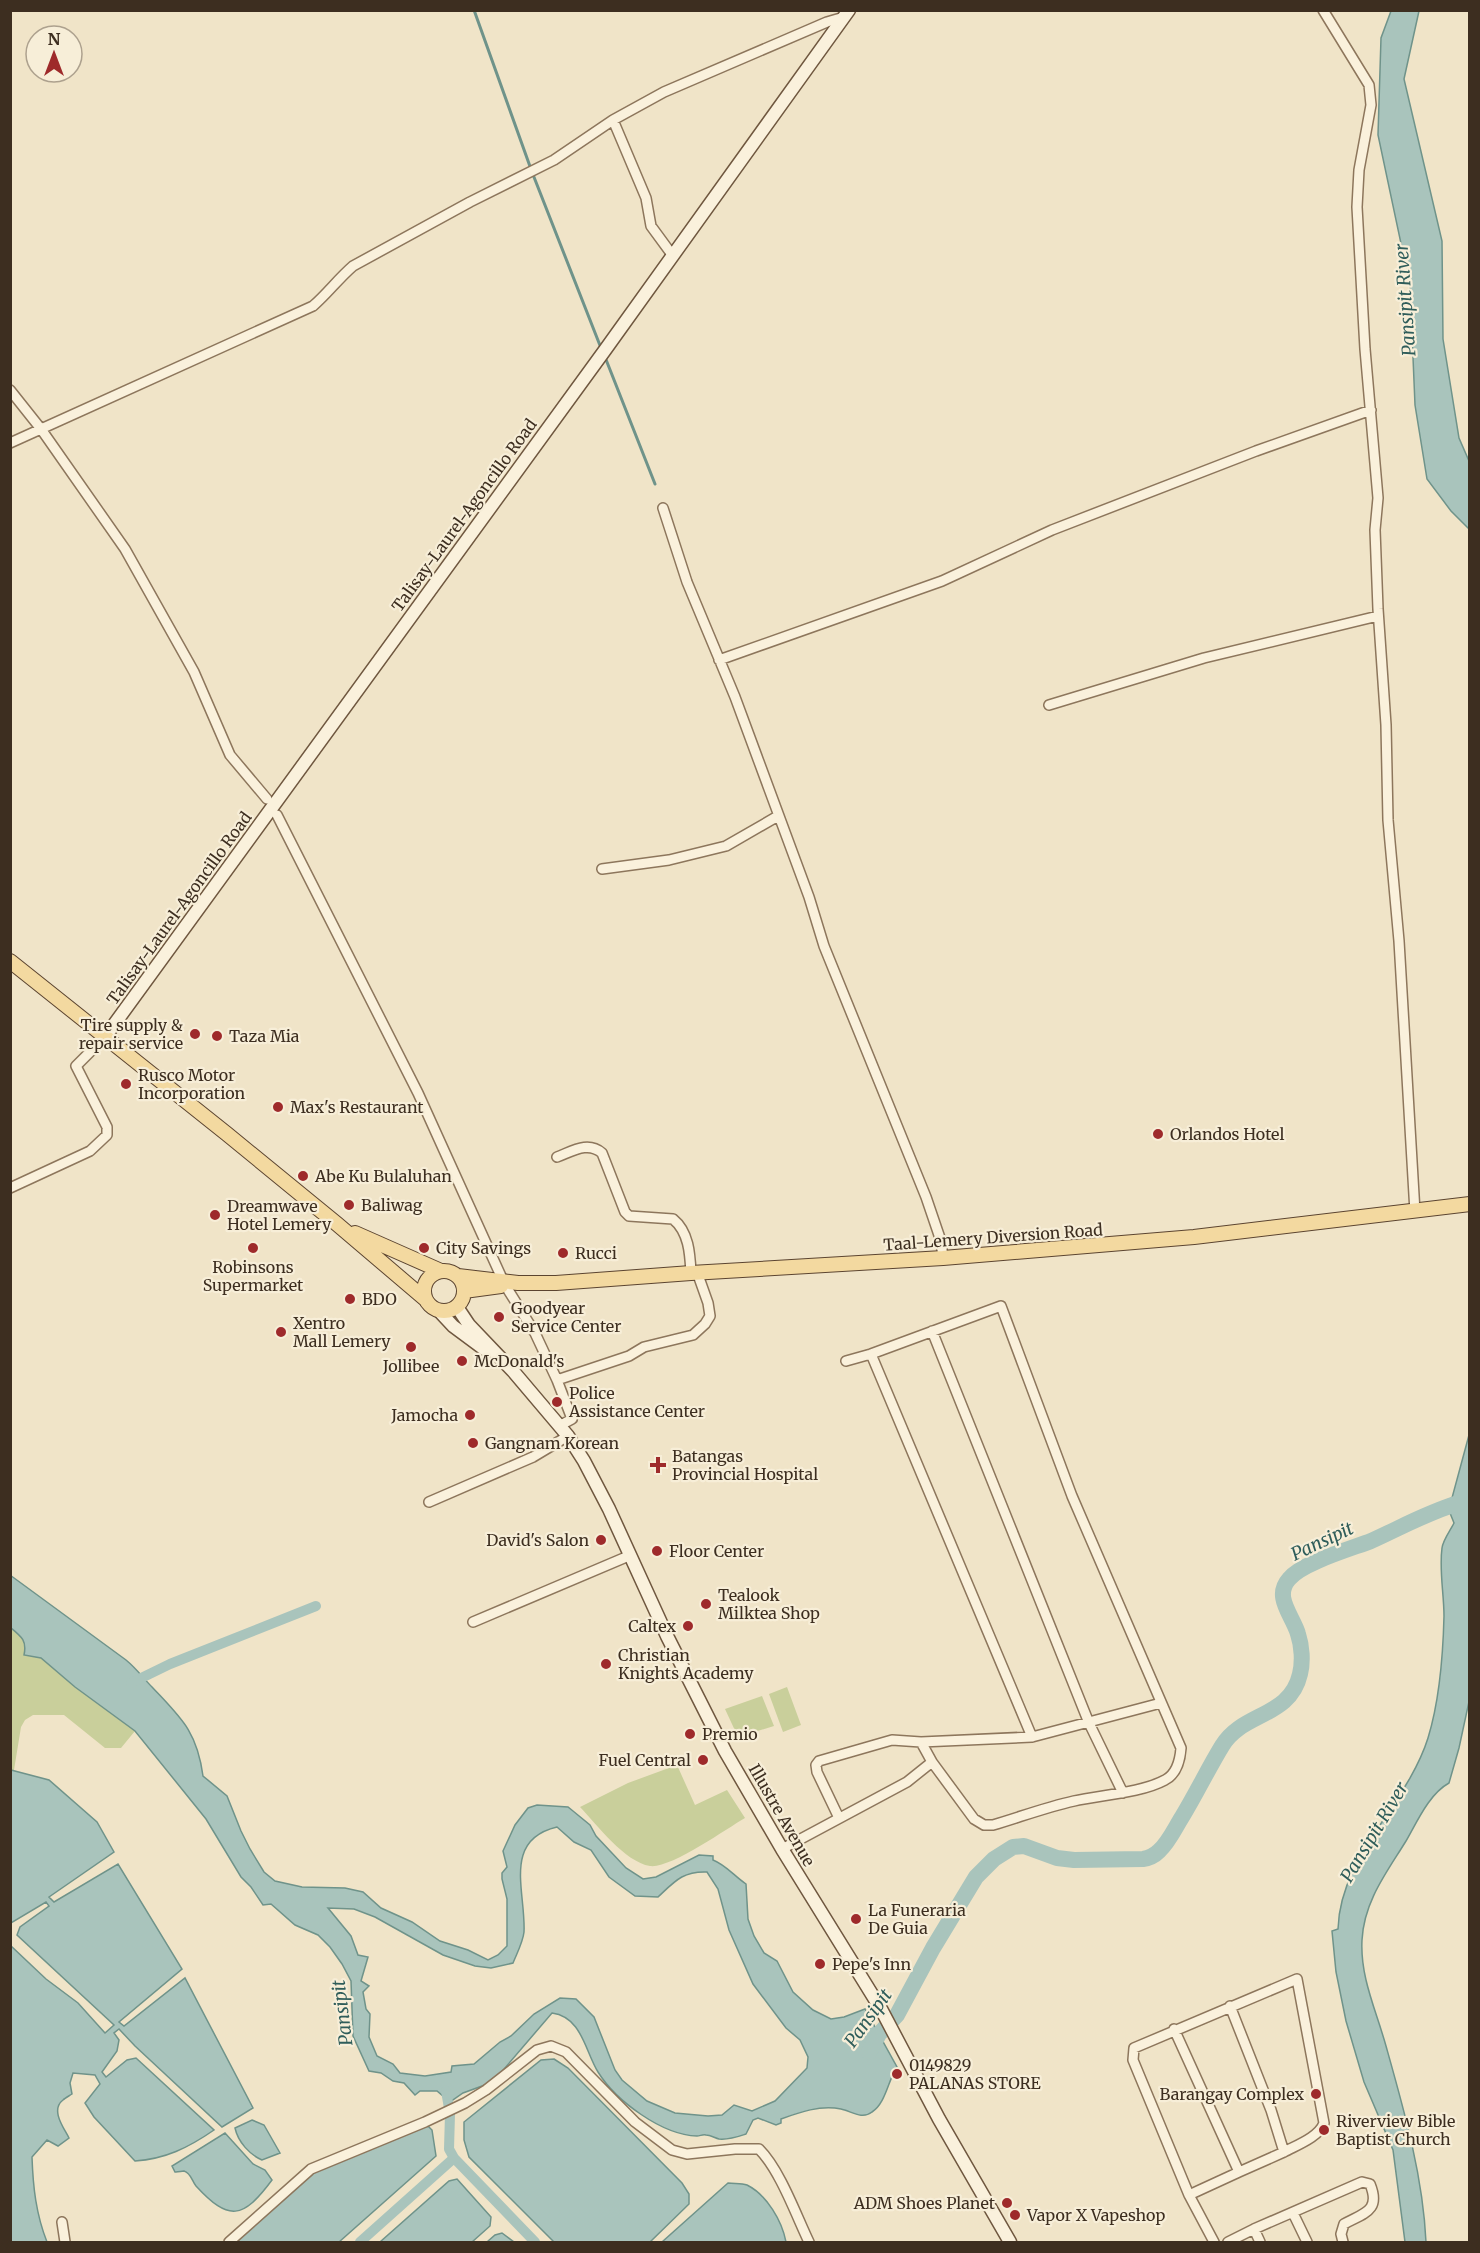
<svg xmlns="http://www.w3.org/2000/svg" width="1480" height="2253" font-family="Merriweather,serif">
<style>
.green{fill:#c9cf9b}
.water{fill:#a9c4bc;stroke:#6f938a;stroke-width:1.5;fill-rule:evenodd}
.lines{fill:none;stroke-linecap:round;stroke-linejoin:round}
.stream{stroke:#6f938a;stroke-width:3}
.canal{stroke:#a9c4bc;stroke-width:10}
.river{stroke:#a9c4bc;stroke-width:16}
.street-casing{stroke:#8d765c;stroke-width:12}
.secondary-casing{stroke:#6f573f;stroke-width:15}
.primary-casing{stroke:#5b4430;stroke-width:16}
.street{stroke:#faf1dc;stroke-width:9}
.secondary{stroke:#faf1dc;stroke-width:12}
.primary{stroke:#f3d9a0;stroke-width:14}
.poi-dot{fill:#9e2a2b;stroke:#f7eed8;stroke-width:2}
.labels{text-anchor:middle;dominant-baseline:central;stroke-width:4.5;stroke-linejoin:round;paint-order:stroke}
.street-label{font-size:16px;fill:#3d2e20;stroke:#f7eed8}
.poi-label{font-size:16px;fill:#3d2e20;stroke:#f7eed8;text-anchor:start}
.water-label{font-size:18px;font-style:italic;fill:#2f5d5a;stroke:#f7eed8}
</style>
<rect width="100%" height="100%" fill="#f0e4c8"/>
<path class="green" d="M 11,1628 L 22,1637 L 26,1645 L 75,1687 L 135,1731 L 121,1748 L 105,1748 L 64,1715 L 33,1715 L 25,1720 L 21,1727 L 14,1770 L 11,1770 Z
M 787,1687 L 801,1725 L 783,1732 L 769,1694 Z
M 762,1696 L 774,1726 L 738,1737 L 725,1709 Z
M 677,1765 L 695,1805 L 727,1790 L 745,1818 C 726,1829 670,1869 650,1866 C 625,1862 597,1825 580,1807 L 628,1783 Z"/>
<path class="water" d="M 1391,11 L 1419,11 L 1404,79 L 1442,241 L 1443,339 L 1459,438 L 1469,461 L 1469,529 L 1451,511 L 1427,479 L 1415,405 L 1410,286 L 1378,135 L 1381,38 Z
M 1469,1435 L 1470,1697 L 1459,1748 L 1449,1783 C 1429,1794 1417,1822 1406,1841 C 1387,1872 1364,1901 1362,1940 C 1360,1977 1376,2010 1386,2046 C 1404,2110 1423,2176 1426,2242 L 1405,2242 L 1393,2150 L 1364,2082 L 1346,2021 L 1336,1972 L 1332,1931 L 1338,1929 C 1340,1856 1407,1805 1428,1738 C 1440,1699 1443,1657 1444,1616 C 1444,1594 1439,1570 1442,1548 C 1443,1540 1450,1531 1454,1523 L 1450,1513 L 1442,1502 L 1452,1498 Z
M 10,1575 L 126,1660 C 137,1669 143,1678 152,1687 C 181,1718 197,1731 203,1776 L 227,1796 L 241,1831 L 250,1849 L 264,1872 L 275,1881 L 302,1887 L 345,1888 L 363,1892 L 381,1908 L 412,1922 L 440,1941 L 468,1950 L 488,1960 L 498,1955 L 507,1946 L 507,1899 L 502,1879 L 502,1873 L 507,1867 L 503,1851 L 515,1825 L 528,1808 L 537,1805 L 568,1807 L 573,1811 L 590,1825 L 596,1836 L 626,1868 L 643,1879 L 656,1877 L 699,1855 L 713,1856 L 713,1860 C 726,1865 734,1876 746,1884 L 748,1919 L 754,1936 L 764,1953 L 777,1961 L 793,1992 L 813,2010 L 831,2019 L 844,2017 L 865,2009 L 897,2067 C 888,2080 886,2103 872,2112 C 862,2120 851,2111 841,2109 C 820,2105 800,2112 781,2119 L 781,2123 L 776,2125 L 758,2118 L 753,2120 L 746,2134 C 737,2137 729,2140 719,2139 C 715,2138 710,2135 706,2135 C 703,2134 700,2136 697,2136 C 662,2135 616,2101 598,2072 C 585,2051 582,2017 552,2013 L 493,2082 L 463,2093 L 447,2104 L 444,2097 L 437,2091 L 420,2091 L 415,2095 L 404,2083 L 393,2081 L 381,2073 L 369,2071 L 353,2036 L 351,1981 L 342,1964 L 330,1947 L 318,1935 L 295,1925 L 271,1904 L 263,1905 L 251,1887 L 241,1877 L 206,1819 L 135,1731 L 75,1687 L 41,1658 L 24,1655 C 27,1641 22,1637 11,1628 ZM 557,1827 L 574,1842 L 591,1850 L 609,1877 L 635,1896 L 658,1897 C 675,1881 683,1871 707,1872 L 718,1889 L 729,1930 L 753,1984 L 786,2028 L 800,2040 L 808,2057 L 807,2068 L 775,2101 L 752,2111 L 734,2105 L 722,2115 L 708,2116 L 675,2113 L 647,2101 L 622,2080 L 615,2070 L 594,2017 L 576,1999 L 560,1998 L 534,2014 L 511,2036 L 500,2042 L 474,2064 L 452,2066 L 451,2072 L 425,2076 L 400,2073 L 393,2064 L 377,2056 L 369,2037 L 370,2014 L 366,2009 L 363,1992 L 369,1986 L 361,1981 L 368,1957 L 358,1955 L 351,1936 L 328,1908 L 354,1909 L 375,1917 L 443,1955 L 475,1966 L 491,1968 L 513,1963 C 517,1953 523,1942 524,1932 C 526,1892 502,1840 557,1827 Z
M 11,1770 L 49,1780 L 97,1822 L 114,1852 L 49,1897 L 54,1902 L 118,1864 L 182,1969 L 119,2022 L 124,2026 L 185,1978 L 253,2108 L 222,2127 L 135,2046 L 119,2029 L 114,2033 L 119,2040 L 117,2051 L 102,2072 L 106,2077 L 127,2060 L 136,2058 L 214,2130 C 188,2148 165,2159 135,2161 L 94,2117 L 85,2103 L 100,2084 L 95,2075 L 73,2073 L 70,2083 L 72,2094 C 69,2096 65,2098 63,2100 C 50,2110 64,2128 69,2138 L 58,2146 L 47,2140 L 32,2157 C 33,2187 36,2214 47,2242 L 11,2242 L 11,1946 L 46,1979 L 78,2003 L 105,2033 L 114,2025 L 17,1935 L 20,1927 L 49,1906 L 46,1902 L 11,1923 Z
M 554,2059 L 568,2068 L 682,2183 L 689,2194 L 689,2204 L 650,2242 L 554,2242 L 469,2157 L 464,2140 L 464,2122 L 541,2060 Z
M 252,2120 L 264,2125 L 280,2153 L 262,2160 C 250,2155 238,2142 235,2128 Z
M 427,2125 L 432,2130 L 436,2156 L 339,2242 L 234,2242 L 311,2172 Z
M 225,2133 L 253,2164 L 265,2170 L 272,2180 C 243,2219 229,2222 196,2186 C 192,2181 191,2173 184,2171 C 184,2171 176,2172 175,2172 L 172,2166 Z
M 457,2179 L 491,2217 L 490,2226 L 472,2242 L 380,2242 L 449,2181 Z
M 728,2183 C 734,2184 741,2183 747,2185 C 767,2195 782,2221 786,2242 L 662,2242 Z
M 502,2233 L 514,2242 L 487,2242 L 495,2235 Z"/>
<g class="lines">
<path class="stream" d="M 474,10 L 532,172 L 601,348
M 605,357 L 655,484"/>
<path class="canal" d="M 131,1683 L 170,1664 L 316,1606
M 446,2091 L 450,2114 L 449,2149 L 454,2158 L 535,2242
M 360,2242 L 454,2158"/>
<path class="river" d="M 869,2052 L 879,2034 L 897,2015 L 933,1948 L 976,1877 L 994,1859 L 1013,1847 L 1024,1846 L 1057,1858 L 1074,1860 L 1143,1859 C 1150,1858 1154,1856 1159,1851 C 1169,1842 1175,1828 1182,1817 C 1196,1794 1208,1769 1222,1746 C 1242,1712 1290,1718 1300,1674 C 1303,1662 1302,1646 1298,1634 C 1293,1616 1273,1597 1289,1579 C 1302,1563 1350,1549 1371,1541 C 1400,1528 1428,1512 1459,1503"/>
<defs>
<path id="street" d="M 1323,10 L 1369,85 L 1371,105 L 1359,170 L 1357,207 L 1365,349 L 1378,498 L 1375,530 L 1378,609 L 1386,725 L 1388,820 L 1399,941 L 1415,1212
M 613,120 L 646,198 L 651,226 L 673,256
M 10,390 L 41,429 L 125,549 L 194,672 L 230,755 L 267,799
M 10,443 L 313,306 C 327,294 338,279 353,266 L 470,202 L 554,160 L 613,120 L 664,92 L 827,22 L 844,17
M 663,508 L 687,582 L 735,697 L 809,897 L 824,946 L 926,1197 L 941,1241 L 943,1258
M 719,660 L 942,581 L 1052,530 L 1256,451 L 1371,410
M 1049,705 L 1204,658 L 1378,616
M 277,815 L 418,1093 L 505,1285 L 535,1333 L 557,1380
M 602,869 L 669,860 L 726,846 L 778,816
M 557,1157 C 573,1151 588,1141 602,1153 L 625,1212 L 629,1216 L 673,1219 C 689,1232 690,1254 691,1273
M 10,1188 L 90,1151 L 107,1135 L 107,1127 L 76,1066 L 105,1037
M 932,1331 L 1089,1723 L 1123,1793
M 871,1354 L 1032,1737
M 846,1361 L 871,1354 L 1001,1306 L 1072,1496 L 1181,1748 C 1180,1761 1177,1774 1165,1780 C 1141,1793 1101,1795 1074,1801 C 1047,1807 1020,1817 993,1825 L 984,1825 L 974,1819 L 932,1762
M 559,1426 L 572,1419 L 557,1380 L 629,1356 L 644,1347 L 693,1335 L 705,1324 L 710,1316 L 708,1303 L 697,1272
M 429,1502 L 533,1457 L 568,1436
M 473,1622 L 631,1555
M 921,1742 L 1032,1737 L 1161,1703
M 782,1849 L 907,1782 L 932,1762 L 921,1742 L 892,1740 L 819,1761 L 816,1765 L 817,1772 L 839,1818
M 1230,2006 L 1271,2110 L 1284,2152 L 1239,2172
M 1174,2029 L 1239,2172 L 1189,2195
M 1293,2213 L 1307,2242
M 62,2222 L 65,2242
M 1254,2229 L 1260,2242
M 229,2242 L 311,2169 L 425,2122 L 465,2103 L 486,2090 L 537,2050 L 551,2046 L 566,2052 L 635,2122 L 672,2150 L 687,2154 L 735,2149 L 759,2149 C 780,2170 796,2215 809,2242
M 1214,2242 L 1189,2195 L 1133,2060 L 1134,2048 L 1297,1979 L 1324,2123 C 1319,2137 1297,2145 1284,2152
M 1228,2242 L 1254,2229 L 1362,2182 L 1370,2184 C 1381,2211 1364,2213 1344,2224 L 1341,2234 L 1343,2242"/>
<path id="secondary" d="M 105,1037 L 605,350 L 849,10
M 457,1307 L 469,1325 L 513,1371 L 568,1436 L 584,1461 L 609,1509 L 667,1636 L 725,1751 L 782,1849 L 881,2009 L 939,2119 L 1010,2242
M 439,1311 L 453,1326 L 484,1349"/>
<path id="primary" d="M 10,961 L 227,1134 L 337,1224 L 425,1299
M 355,1233 L 441,1271
M424 1291a20 20 0 1 1 40 0a20 20 0 1 1-40 0Z
M 458,1276 L 518,1283 L 556,1283 L 691,1273 L 943,1258 L 1194,1237 L 1470,1204
M 464,1291 L 501,1286"/>
</defs>
<use href="#street" class="street-casing"/>
<use href="#secondary" class="secondary-casing"/>
<use href="#primary" class="primary-casing"/>
<use href="#street" class="street"/>
<use href="#secondary" class="secondary"/>
<use href="#primary" class="primary"/>
</g>
<g class="poi-dot">
<circle cx="195" cy="1034" r="6"/>
<circle cx="217" cy="1036" r="6"/>
<circle cx="126" cy="1084" r="6"/>
<circle cx="278" cy="1107" r="6"/>
<circle cx="1158" cy="1134" r="6"/>
<circle cx="303" cy="1176" r="6"/>
<circle cx="349" cy="1205" r="6"/>
<circle cx="215" cy="1215" r="6"/>
<circle cx="253" cy="1248" r="6"/>
<circle cx="424" cy="1248" r="6"/>
<circle cx="563" cy="1253" r="6"/>
<circle cx="350" cy="1299" r="6"/>
<circle cx="499" cy="1317" r="6"/>
<circle cx="281" cy="1332" r="6"/>
<circle cx="411" cy="1347" r="6"/>
<circle cx="462" cy="1361" r="6"/>
<circle cx="557" cy="1402" r="6"/>
<circle cx="470" cy="1415" r="6"/>
<circle cx="473" cy="1443" r="6"/>
<path d="M655 1456h6v6h6v6h-6v6h-6v-6h-6v-6h6z"/>
<circle cx="601" cy="1540" r="6"/>
<circle cx="657" cy="1551" r="6"/>
<circle cx="706" cy="1604" r="6"/>
<circle cx="688" cy="1626" r="6"/>
<circle cx="606" cy="1664" r="6"/>
<circle cx="690" cy="1734" r="6"/>
<circle cx="703" cy="1760" r="6"/>
<circle cx="856" cy="1919" r="6"/>
<circle cx="820" cy="1964" r="6"/>
<circle cx="897" cy="2074" r="6"/>
<circle cx="1316" cy="2094" r="6"/>
<circle cx="1324" cy="2130" r="6"/>
<circle cx="1007" cy="2203" r="6"/>
<circle cx="1015" cy="2215" r="6"/>
</g>
<g class="labels">
<g class="street-label">
<text transform="translate(464 515) rotate(-54)">Talisay-Laurel-Agoncillo Road</text>
<text transform="translate(179 908) rotate(-54)">Talisay-Laurel-Agoncillo Road</text>
<text transform="translate(993 1237) rotate(-4)">Taal-Lemery Diversion Road</text>
<text transform="translate(782 1815) rotate(60)">Illustre Avenue</text>
</g>
<g class="poi-label">
<text x="183" y="1025" text-anchor="end">Tire supply &amp;<tspan x="183" dy="18">repair service</tspan></text>
<text x="229" y="1036">Taza Mia</text>
<text x="138" y="1075">Rusco Motor<tspan x="138" dy="18">Incorporation</tspan></text>
<text x="290" y="1107">Max's Restaurant</text>
<text x="1170" y="1134">Orlandos Hotel</text>
<text x="315" y="1176">Abe Ku Bulaluhan</text>
<text x="361" y="1205">Baliwag</text>
<text x="227" y="1206">Dreamwave<tspan x="227" dy="18">Hotel Lemery</tspan></text>
<text x="436" y="1248">City Savings</text>
<text x="575" y="1253">Rucci</text>
<text x="253" y="1267" text-anchor="middle">Robinsons<tspan x="253" dy="18">Supermarket</tspan></text>
<text x="362" y="1299">BDO</text>
<text x="511" y="1308">Goodyear<tspan x="511" dy="18">Service Center</tspan></text>
<text x="293" y="1323">Xentro<tspan x="293" dy="18">Mall Lemery</tspan></text>
<text x="474" y="1361">McDonald's</text>
<text x="411" y="1366" text-anchor="middle">Jollibee</text>
<text x="569" y="1393">Police<tspan x="569" dy="18">Assistance Center</tspan></text>
<text x="458" y="1415" text-anchor="end">Jamocha</text>
<text x="485" y="1443">Gangnam Korean</text>
<text x="672" y="1456">Batangas<tspan x="672" dy="18">Provincial Hospital</tspan></text>
<text x="589" y="1540" text-anchor="end">David's Salon</text>
<text x="669" y="1551">Floor Center</text>
<text x="718" y="1595">Tealook<tspan x="718" dy="18">Milktea Shop</tspan></text>
<text x="676" y="1626" text-anchor="end">Caltex</text>
<text x="618" y="1655">Christian<tspan x="618" dy="18">Knights Academy</tspan></text>
<text x="702" y="1734">Premio</text>
<text x="691" y="1760" text-anchor="end">Fuel Central</text>
<text x="868" y="1910">La Funeraria<tspan x="868" dy="18">De Guia</tspan></text>
<text x="832" y="1964">Pepe's Inn</text>
<text x="909" y="2065">0149829<tspan x="909" dy="18">PALANAS STORE</tspan></text>
<text x="1304" y="2094" text-anchor="end">Barangay Complex</text>
<text x="1336" y="2121">Riverview Bible<tspan x="1336" dy="18">Baptist Church</tspan></text>
<text x="995" y="2203" text-anchor="end">ADM Shoes Planet</text>
<text x="1027" y="2215">Vapor X Vapeshop</text>
</g>
<g class="water-label">
<text transform="translate(1405 300) rotate(-94)">Pansipit River</text>
<text transform="translate(1322 1541) rotate(-25)">Pansipit</text>
<text transform="translate(1374 1832) rotate(-59)">Pansipit River</text>
<text transform="translate(342 2013) rotate(-97)">Pansipit</text>
<text transform="translate(868 2018) rotate(-54)">Pansipit</text>
</g>
</g>
<rect width="1480" height="2253" fill="none" stroke="#3d2e20" stroke-width="24"/>
<g transform="translate(54 54)"><circle r="28" fill="#f7eed8" stroke="#ada18e" stroke-width="1.5"/>
<path d="M0-4.5L10 22L0 15L-10 22Z" fill="#9e2a2b"/>
<text y="-9" font-size="16" font-weight="bold" text-anchor="middle" fill="#3d2e20">N</text>
</g>
</svg>
